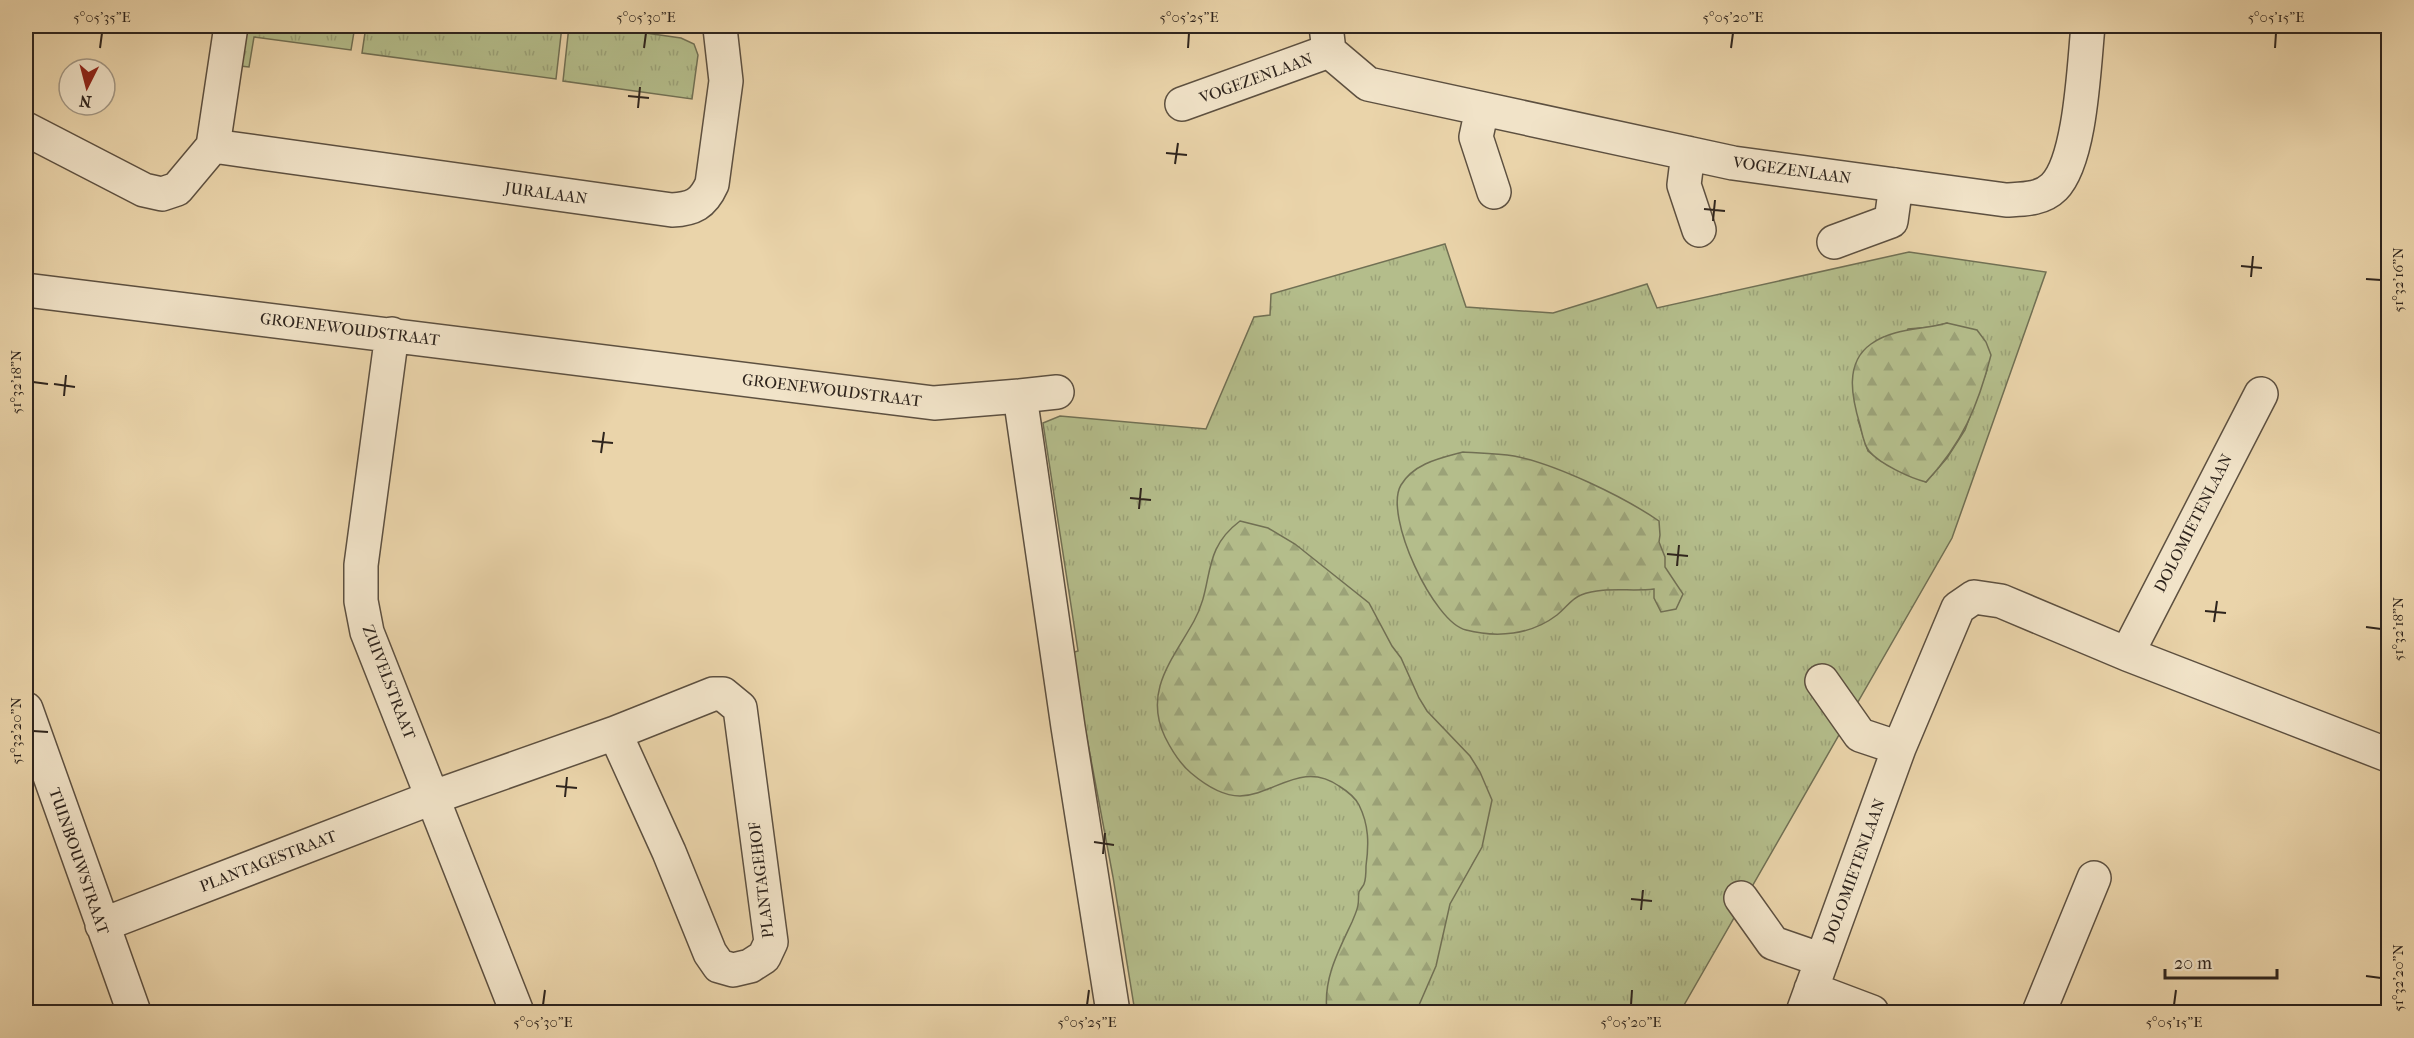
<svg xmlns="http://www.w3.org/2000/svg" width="2414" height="1038" font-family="'IM FELL French Canon',serif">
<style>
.grass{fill:url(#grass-tufts);stroke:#717054;stroke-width:1.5;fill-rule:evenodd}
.forest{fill:url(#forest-firs);stroke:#717054;stroke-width:1.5}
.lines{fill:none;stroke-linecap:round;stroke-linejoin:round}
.street-casing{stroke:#5d5040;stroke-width:36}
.street{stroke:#f1e3c8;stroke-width:33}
.ticks{fill:none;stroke:#2e241d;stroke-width:2}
.labels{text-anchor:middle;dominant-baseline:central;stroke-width:4.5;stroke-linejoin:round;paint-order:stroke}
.street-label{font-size:16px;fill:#2e241d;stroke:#f1e3c8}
.neatline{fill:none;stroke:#2e241d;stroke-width:2}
.ticks-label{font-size:15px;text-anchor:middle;fill:#2e241d}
</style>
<defs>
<pattern id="grass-tufts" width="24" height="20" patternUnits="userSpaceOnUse" patternTransform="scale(1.5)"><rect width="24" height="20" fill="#b4bd8b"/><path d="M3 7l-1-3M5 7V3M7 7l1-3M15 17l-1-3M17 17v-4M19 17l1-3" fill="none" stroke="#9ba278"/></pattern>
<pattern id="forest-firs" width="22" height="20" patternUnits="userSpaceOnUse" patternTransform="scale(1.5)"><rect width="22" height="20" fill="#b4bd8b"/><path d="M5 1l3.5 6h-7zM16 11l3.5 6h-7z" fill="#9ba278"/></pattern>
</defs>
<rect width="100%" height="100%" fill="#ead4aa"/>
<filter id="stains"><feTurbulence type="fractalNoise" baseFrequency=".00333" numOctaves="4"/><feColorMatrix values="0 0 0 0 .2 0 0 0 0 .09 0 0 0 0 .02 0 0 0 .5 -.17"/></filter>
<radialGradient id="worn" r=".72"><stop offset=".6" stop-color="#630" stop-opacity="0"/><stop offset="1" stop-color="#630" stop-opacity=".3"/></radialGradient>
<path class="grass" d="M 246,26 L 355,26 L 351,50 L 254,37 L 249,67 L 240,66 Z
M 366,26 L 562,26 L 556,79 L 362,53 Z
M 569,26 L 596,26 L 681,38 L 694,44 L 698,55 L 692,99 L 563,81 Z
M 1445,244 L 1466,307 L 1553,313 L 1647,284 L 1657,308 L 1909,252 L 2046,272 L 1952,538 L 1680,1012 L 1135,1012 L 1113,877 L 1071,653 L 1078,651 L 1043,423 L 1060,416 L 1206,429 L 1254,317 L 1270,315 L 1271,294 ZM 1947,323 L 1987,370 L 1965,430 L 1947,458 L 1926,482 L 1881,461 L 1868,451 L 1858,420 L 1908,329 L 1932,327 Z"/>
<path class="forest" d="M 1947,323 L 1977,330 L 1986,342 L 1991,355 C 1978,406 1962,444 1926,482 C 1910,478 1880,464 1869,451 C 1864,445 1862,433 1860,425 C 1852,398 1844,363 1871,344 C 1893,328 1922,330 1947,323 Z
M 1463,452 C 1480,453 1498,453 1514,456 C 1556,464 1624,497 1659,521 L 1660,535 L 1659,542 L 1665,557 L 1665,567 L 1683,594 L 1676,609 L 1661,612 L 1654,598 L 1654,589 C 1631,592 1603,586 1581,595 C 1572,598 1565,609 1557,615 C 1531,635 1497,638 1466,630 C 1434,623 1383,515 1401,485 C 1414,463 1441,458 1463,452 Z
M 1240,521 L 1268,528 L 1295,544 L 1369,603 L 1392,646 L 1401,658 L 1419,698 L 1427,711 L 1470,756 L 1480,772 L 1492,800 L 1482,847 L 1450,904 L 1436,966 L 1416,1012 L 1327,1012 C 1323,979 1338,952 1352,922 C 1354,917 1357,911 1358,905 C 1359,901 1358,896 1359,892 C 1359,891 1364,885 1364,884 C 1366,879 1366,872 1366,866 C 1369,844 1369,825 1359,805 C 1355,797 1347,791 1339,786 C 1302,760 1274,795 1240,796 C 1222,796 1204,784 1191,773 C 1179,763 1172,751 1165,737 C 1143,691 1173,659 1194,621 C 1215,583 1200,551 1240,521 Z"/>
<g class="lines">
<defs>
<path id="street" d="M 1326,26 L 1329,51 L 1368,84 L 1733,163 L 2006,200 C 2022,199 2041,200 2054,187 C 2081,160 2084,64 2088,26
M 1182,104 L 1329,51
M 1482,109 L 1476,137 L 1494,192
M 26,129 L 144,190 L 162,194 L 177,189 L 213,146 L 231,26
M 213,146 L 672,210 C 693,209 703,204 712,184 L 726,81 L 720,28
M 1688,153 L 1684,185 L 1699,230
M 1834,242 L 1891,221 L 1896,185
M 26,290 L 934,403 L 1020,396 L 1068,727 L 1113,1012
M 392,334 L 361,565 L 361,601 L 367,632 L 517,1012
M 1020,396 L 1057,392
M 2127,654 L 2261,394
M 1822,681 L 1860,735 L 1899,748
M 26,709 L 134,1012
M 1741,898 L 1773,943 L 1822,960
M 102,925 L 434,797 L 615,733 L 669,852 L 710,953 L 719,966 L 733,970 L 750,966 L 764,957 L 771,942 L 740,708 L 723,694 L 713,694 L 615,733
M 1811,989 L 1872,1012
M 1803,1012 L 1899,748 L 1958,608 L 1974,597 L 2001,601 L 2127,654 L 2388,755
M 2039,1012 L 2094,878"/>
</defs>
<use href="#street" class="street-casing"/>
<use href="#street" class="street"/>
</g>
<path class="ticks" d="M 100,48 L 102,33M 644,48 L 646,33M 1188,48 L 1189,33M 1731,48 L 1733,33M 2275,48 L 2276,33M 628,96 L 649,98M 638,108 L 640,87M 1166,153 L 1187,155M 1175,164 L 1178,143M 1704,209 L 1725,211M 1713,221 L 1715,200M 2241,266 L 2262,268M 2251,277 L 2253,256M 2366,279 L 2381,280M 33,382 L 48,384M 54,384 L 75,387M 64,396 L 66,375M 592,441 L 613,443M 601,453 L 604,432M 1130,498 L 1151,500M 1139,509 L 1141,488M 1667,554 L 1688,556M 1677,566 L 1679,545M 2205,611 L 2226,613M 2214,622 L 2217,601M 2366,627 L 2381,629M 33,731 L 48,732M 556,786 L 577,788M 565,797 L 567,777M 1094,842 L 1114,845M 1103,854 L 1105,833M 1631,899 L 1652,901M 1641,910 L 1643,890M 2366,976 L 2381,978M 543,1005 L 545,990M 1087,1005 L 1089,990M 1631,1005 L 1632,990M 2174,1005 L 2176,990"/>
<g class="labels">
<g class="street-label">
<text transform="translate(1256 78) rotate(-20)">VOGEZENLAAN</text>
<text transform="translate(1792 170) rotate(8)">VOGEZENLAAN</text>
<text transform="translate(546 193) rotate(8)">JURALAAN</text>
<text transform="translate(350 329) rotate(7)">GROENEWOUDSTRAAT</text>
<text transform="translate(832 390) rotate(7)">GROENEWOUDSTRAAT</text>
<text transform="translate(2193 523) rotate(-63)">DOLOMIETENLAAN</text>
<text transform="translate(389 682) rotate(69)">ZUIVELSTRAAT</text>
<text transform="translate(79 861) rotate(71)">TUINBOUWSTRAAT</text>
<text transform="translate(268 861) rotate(-21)">PLANTAGESTRAAT</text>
<text transform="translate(1854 871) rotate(-70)">DOLOMIETENLAAN</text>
<text transform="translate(761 880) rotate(-97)">PLANTAGEHOF</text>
</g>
</g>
<rect width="2414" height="1038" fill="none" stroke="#ead4aa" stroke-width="66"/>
<g transform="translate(87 87) rotate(186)"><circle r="28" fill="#f1e3c8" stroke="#a39784" stroke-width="1.5"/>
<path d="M0-4.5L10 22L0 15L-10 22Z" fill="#8f2418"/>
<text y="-9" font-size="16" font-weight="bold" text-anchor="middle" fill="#2e241d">N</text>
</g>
<path d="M2165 969v9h112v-9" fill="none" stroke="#2e241d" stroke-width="3"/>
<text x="2174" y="969" font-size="18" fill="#2e241d" stroke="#f1e3c8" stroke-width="4.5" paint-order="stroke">20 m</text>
<rect x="33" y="33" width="2348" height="972" class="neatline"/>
<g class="ticks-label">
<text x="102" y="22">5°05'35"E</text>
<text x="646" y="22">5°05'30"E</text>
<text x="1189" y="22">5°05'25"E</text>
<text x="1733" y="22">5°05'20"E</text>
<text x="2276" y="22">5°05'15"E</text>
<text transform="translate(2398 280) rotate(-90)" y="5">51°32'16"N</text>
<text transform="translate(16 382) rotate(-90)" y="5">51°32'18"N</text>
<text transform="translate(2398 629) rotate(-90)" y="5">51°32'18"N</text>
<text transform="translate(16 731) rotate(-90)" y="5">51°32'20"N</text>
<text transform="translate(2398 978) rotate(-90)" y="5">51°32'20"N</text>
<text x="543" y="1027">5°05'30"E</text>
<text x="1087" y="1027">5°05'25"E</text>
<text x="1631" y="1027">5°05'20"E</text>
<text x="2174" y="1027">5°05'15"E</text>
</g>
<rect width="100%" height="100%" filter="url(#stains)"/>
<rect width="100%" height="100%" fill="url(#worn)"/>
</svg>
